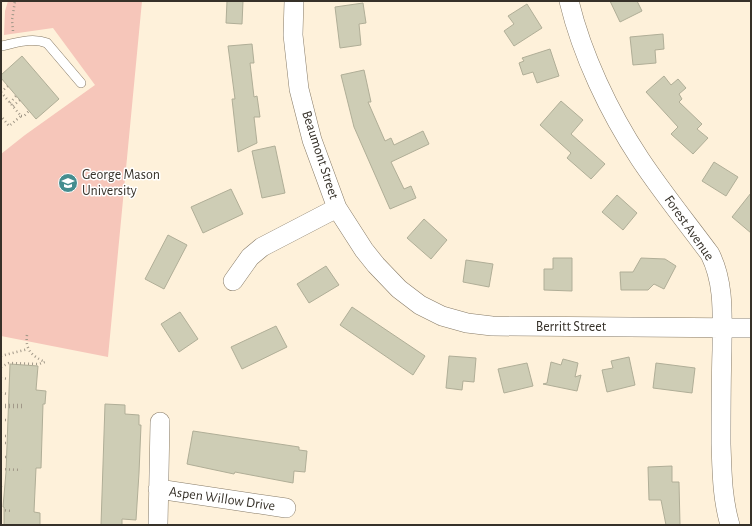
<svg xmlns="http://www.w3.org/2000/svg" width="752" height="526" font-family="'Alegreya Sans',sans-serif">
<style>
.green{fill:#f6c6ba}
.building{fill:#cecdb5;stroke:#b0ae97}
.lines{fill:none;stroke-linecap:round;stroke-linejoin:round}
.service-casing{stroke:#877b67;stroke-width:10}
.minor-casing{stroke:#877b67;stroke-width:20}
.path{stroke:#a19888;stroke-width:2.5;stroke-dasharray:1 3;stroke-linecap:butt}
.service{stroke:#fff;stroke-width:9}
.minor{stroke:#fff;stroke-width:19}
.labels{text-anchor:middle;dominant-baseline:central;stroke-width:3;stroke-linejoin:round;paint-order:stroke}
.street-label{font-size:14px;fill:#363129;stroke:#fff}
.poi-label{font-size:14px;fill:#363129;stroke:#fff;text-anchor:start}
</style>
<rect width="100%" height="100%" fill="#fef1da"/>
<path class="green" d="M 8,1 L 142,1 L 108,357 L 1,336 L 1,154 L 25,135 L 95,85 L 53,28 L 4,35 L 5,11 Z"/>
<path class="building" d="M 227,1 L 243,1 L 242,24 L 226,23 Z
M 610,1 L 637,1 L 642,11 L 620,22 Z
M 363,3 L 366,23 L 359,24 L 361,45 L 340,48 L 335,7 Z
M 527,4 L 542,28 L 514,46 L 504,31 L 514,24 L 508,16 Z
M 663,34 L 664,49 L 655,50 L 656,63 L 633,65 L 630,37 Z
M 252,44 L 254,63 L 250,63 L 254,97 L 257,96 L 260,117 L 254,117 L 257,143 L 238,152 L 232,99 L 235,99 L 228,46 Z
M 550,49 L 559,76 L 537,83 L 533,72 L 523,75 L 519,63 L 524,61 L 522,58 Z
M 22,56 L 59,99 L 36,119 L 1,78 L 1,75 Z
M 364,70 L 371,102 L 368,102 L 385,141 L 391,138 L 394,145 L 423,131 L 429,144 L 391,162 L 404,189 L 411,186 L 416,198 L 390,209 L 354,127 L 341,75 Z
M 664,76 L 671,85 L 678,79 L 686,88 L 679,94 L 682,99 L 679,102 L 702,124 L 697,129 L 708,138 L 693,154 L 671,134 L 678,127 L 646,92 Z
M 561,101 L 583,120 L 571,134 L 605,164 L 591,179 L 567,158 L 571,153 L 540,125 Z
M 275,146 L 285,193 L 262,198 L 252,151 Z
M 714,162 L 738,177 L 726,196 L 702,181 Z
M 231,189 L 243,214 L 203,233 L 191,207 Z
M 751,193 L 751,233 L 732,217 Z
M 617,195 L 637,213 L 623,230 L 602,212 Z
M 424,219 L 447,240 L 431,259 L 407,238 Z
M 168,235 L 187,245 L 164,289 L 145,279 Z
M 553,258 L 572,258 L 572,291 L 544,290 L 544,269 L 553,269 Z
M 641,258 L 665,259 L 676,266 L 664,289 L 654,284 L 648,290 L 621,290 L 620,272 L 633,272 Z
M 466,260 L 493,264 L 489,287 L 463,282 Z
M 326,266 L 339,285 L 309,303 L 297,284 Z
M 352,307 L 425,356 L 413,375 L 340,325 Z
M 180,312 L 198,339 L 179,352 L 161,324 Z
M 276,326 L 287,347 L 242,369 L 231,347 Z
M 449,356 L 476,358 L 474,382 L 463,381 L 462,390 L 446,388 Z
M 629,357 L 635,385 L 607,392 L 602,370 L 613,368 L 611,361 Z
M 563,359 L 578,363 L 575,377 L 581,375 L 577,391 L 543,384 L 547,383 L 551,362 L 561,365 Z
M 527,363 L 533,386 L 504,393 L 498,369 Z
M 656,363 L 695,368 L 692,393 L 653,388 Z
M 10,364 L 38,366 L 36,390 L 46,391 L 45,404 L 43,404 L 41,468 L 36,468 L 34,512 L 40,513 L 40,525 L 4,525 L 4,507 L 3,507 L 6,472 Z
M 105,404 L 125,405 L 125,414 L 139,415 L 139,425 L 141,425 L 139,473 L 136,520 L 122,519 L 122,525 L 101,525 Z
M 193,431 L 299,447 L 299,450 L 307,451 L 305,472 L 294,471 L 293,483 L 235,472 L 234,474 L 187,464 Z
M 672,466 L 672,482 L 679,482 L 680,525 L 666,525 L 661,500 L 649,500 L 648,467 Z"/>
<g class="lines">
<defs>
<path id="service" d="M 1,46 C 16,43 32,37 47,43 L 81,83"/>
<path id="minor" d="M 294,1 L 293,35 L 299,89 L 312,140 L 337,208 L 364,250 L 376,265 L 399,289 L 420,305 L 442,316 L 467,323 L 492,326 L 751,328
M 569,1 C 582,55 609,112 640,159 C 662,192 687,223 710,254 C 725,284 722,317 722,350 C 721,381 721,412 721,444 C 722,471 722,498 730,525
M 233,281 L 250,257 L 262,247 L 337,208
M 158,489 L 286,508
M 158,525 L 160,422"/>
</defs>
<use href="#service" class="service-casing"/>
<use href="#minor" class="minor-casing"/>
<path class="path" d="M 13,31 L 12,20 L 15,1
M 1,92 L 21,116 L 9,126 L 1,116
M 1,92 L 8,86
M 10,103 L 16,96
M 13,106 L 20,100
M 21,116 L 24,116 L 29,111
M 27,335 C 25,350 32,356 45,362
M 1,356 L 28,349
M 1,367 L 9,363 L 39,364 L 45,362
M 1,378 L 9,379
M 1,393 L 8,394
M 1,405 L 23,405
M 1,407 L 22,407
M 1,420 L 7,420
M 1,436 L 7,436
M 1,443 L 7,443
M 1,457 L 6,457
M 1,469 L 21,470
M 1,487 L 4,488
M 1,494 L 4,494
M 1,510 L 12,511
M 1,524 L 4,524"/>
<use href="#service" class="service"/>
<use href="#minor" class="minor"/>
</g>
<defs>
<symbol id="university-disc" viewBox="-11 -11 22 22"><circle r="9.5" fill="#458d8f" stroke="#fff"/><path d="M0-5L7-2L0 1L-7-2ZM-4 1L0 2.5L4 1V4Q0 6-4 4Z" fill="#fff"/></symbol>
</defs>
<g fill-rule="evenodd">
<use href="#university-disc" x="57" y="172" width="22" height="22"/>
</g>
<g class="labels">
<g class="street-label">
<text transform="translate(320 155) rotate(72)">Beaumont Street</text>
<text transform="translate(689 228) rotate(55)">Forest Avenue</text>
<text x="571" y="327">Berritt Street</text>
<text transform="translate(222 499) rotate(8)">Aspen Willow Drive</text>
</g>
<g class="poi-label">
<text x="82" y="175">George Mason<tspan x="82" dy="16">University</tspan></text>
</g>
</g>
<rect width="752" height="526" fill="none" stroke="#363129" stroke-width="4"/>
</svg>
